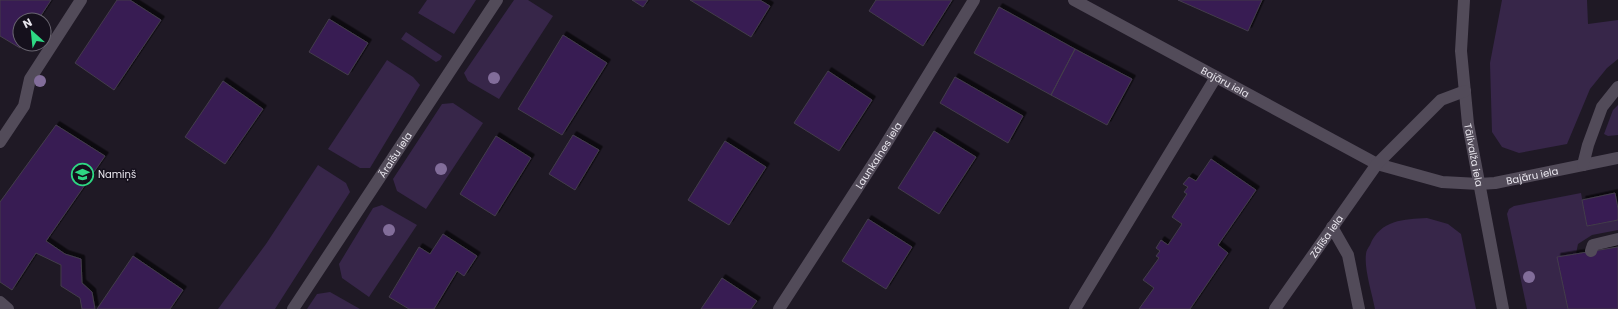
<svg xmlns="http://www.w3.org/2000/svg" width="1618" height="309" font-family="Poppins,sans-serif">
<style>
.green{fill:#372649}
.building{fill:#381a53;stroke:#433d4b;filter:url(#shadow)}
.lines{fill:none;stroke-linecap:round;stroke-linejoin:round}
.minor{stroke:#524b59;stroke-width:12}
.tree{fill:#826d9a}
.labels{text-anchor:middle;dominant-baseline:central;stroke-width:3;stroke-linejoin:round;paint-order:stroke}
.street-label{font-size:10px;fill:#e8e5ed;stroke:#15101c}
.poi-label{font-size:10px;fill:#e8e5ed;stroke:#15101c;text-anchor:start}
</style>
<defs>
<filter id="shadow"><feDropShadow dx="3.5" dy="-3.5" stdDeviation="0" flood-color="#0009"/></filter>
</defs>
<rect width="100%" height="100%" fill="#1f1925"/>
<path class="green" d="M 427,0 L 476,0 L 454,34 L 418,13 Z
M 514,0 L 528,0 L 553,16 L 499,99 L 468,81 L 464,73 Z
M 1502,0 L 1587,0 L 1588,24 L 1618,20 L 1618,59 L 1607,68 L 1590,89 L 1567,144 L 1519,153 L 1502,147 L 1492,132 L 1490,63 Z
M 406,32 L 442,56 L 440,60 L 436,62 L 401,39 Z
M 387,60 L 413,77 L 420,85 L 370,168 L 360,168 L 328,149 Z
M 453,103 L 483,123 L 426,209 L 397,191 L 393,179 L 442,104 Z
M 1618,105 L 1618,135 L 1608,136 L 1604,134 L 1613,110 Z
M 318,165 L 346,183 L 350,192 L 275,309 L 218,309 L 266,244 Z
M 1581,193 L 1587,226 L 1618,220 L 1618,230 L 1592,235 L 1578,244 L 1576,254 L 1558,257 L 1568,309 L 1527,309 L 1507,214 L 1509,209 L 1514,206 Z
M 382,205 L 417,225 L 369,297 L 342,278 L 339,264 L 373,208 Z
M 1427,218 L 1448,224 L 1461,234 L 1476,309 L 1375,309 C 1372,293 1364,269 1366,254 C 1366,251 1368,248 1370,245 C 1380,220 1404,219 1427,218 Z
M 330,292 L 360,309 L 307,309 L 317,294 Z"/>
<path class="building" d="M 0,0 L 51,0 L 38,20 L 20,20 L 20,44 L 23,44 L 20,48 L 0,36 Z
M 117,0 L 130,0 L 161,20 L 114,90 L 75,63 Z
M 632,0 L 648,0 L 643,7 Z
M 690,0 L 760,0 L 770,6 L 751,37 Z
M 876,0 L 952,0 L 923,46 L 869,11 Z
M 1178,0 L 1262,0 L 1248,31 Z
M 999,7 L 1075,49 L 1051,95 L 974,53 Z
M 329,19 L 368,43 L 348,75 L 309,52 Z
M 563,35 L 607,63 L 562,135 L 518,109 Z
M 1075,49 L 1132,79 L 1107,125 L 1051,95 Z
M 828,71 L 872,100 L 839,151 L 794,123 Z
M 955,77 L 1023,116 L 1008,143 L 940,103 Z
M 223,81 L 263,109 L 225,164 L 185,137 Z
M 56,125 L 105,156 L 46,241 L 65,254 L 81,259 L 82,283 L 92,292 L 95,309 L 82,309 L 80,298 L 61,286 L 61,265 L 36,253 L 12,290 L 0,282 L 0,202 Z
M 934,131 L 976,157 L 939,214 L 898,188 Z
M 573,135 L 599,150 L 575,190 L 549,174 Z
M 496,136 L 531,158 L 495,216 L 460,194 Z
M 725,141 L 766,167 L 729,225 L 688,200 Z
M 1211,159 L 1256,190 L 1218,245 L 1228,253 L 1190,309 L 1139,309 L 1154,288 L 1143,280 L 1159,258 L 1156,256 L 1160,251 L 1156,248 L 1161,240 L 1168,245 L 1182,224 L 1172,217 L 1187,194 L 1184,192 L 1188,187 L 1183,184 L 1189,177 L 1196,181 Z
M 1615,193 L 1618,209 L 1618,220 L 1587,226 L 1582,200 Z
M 868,219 L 912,247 L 886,289 L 842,261 Z
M 443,234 L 477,256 L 464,276 L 457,271 L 434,309 L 409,309 L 389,297 L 419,247 L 430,254 Z
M 1618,247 L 1618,309 L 1568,309 L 1557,257 Z
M 133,256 L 183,290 L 170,309 L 97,309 Z
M 722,278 L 757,301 L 751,309 L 701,309 Z"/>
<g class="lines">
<g class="minor">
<path id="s1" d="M 1074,0 L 1377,164 L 1442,182 L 1479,184 L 1495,183 L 1618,158"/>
<path id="s2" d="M 1464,0 L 1461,51 L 1468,124 L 1503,309"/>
<path d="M 0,142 L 24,106 L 30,79 L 81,0"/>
<path d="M 1583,165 L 1588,145 L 1602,107 L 1618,87"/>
<path d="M 1332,227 L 1348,255 L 1359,309"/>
<path d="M 1591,251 L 1593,245 L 1618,239"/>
<path d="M 0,302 L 8,309"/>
<path id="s3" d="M 293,309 L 497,0"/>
<path id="s4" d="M 779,309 L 884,147 L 974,0"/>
<path d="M 1075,309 L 1216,77"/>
<path id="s5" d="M 1275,309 L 1377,164 L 1441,100 L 1465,91"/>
</g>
</g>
<g class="tree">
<circle cx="494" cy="78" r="6"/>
<circle cx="40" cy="81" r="6"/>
<circle cx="441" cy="169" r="6"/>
<circle cx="389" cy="230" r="6"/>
<circle cx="1529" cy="277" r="6"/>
</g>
<defs>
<symbol id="school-ring" viewBox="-11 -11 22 22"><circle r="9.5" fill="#15101c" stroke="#2ed883" stroke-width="1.5"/><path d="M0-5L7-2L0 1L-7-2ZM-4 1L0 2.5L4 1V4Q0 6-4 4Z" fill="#2ed883"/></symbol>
</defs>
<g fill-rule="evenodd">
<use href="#school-ring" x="70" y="162" width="25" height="25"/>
</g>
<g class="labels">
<g class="street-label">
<text stroke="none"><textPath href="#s1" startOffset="172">Bajāru iela</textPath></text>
<text stroke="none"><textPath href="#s3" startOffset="185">Āraišu iela</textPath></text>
<text stroke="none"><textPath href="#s4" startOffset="183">Launkalnes iela</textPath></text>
<text stroke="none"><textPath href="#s2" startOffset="156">Tālivalža iela</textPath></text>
<text stroke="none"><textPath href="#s1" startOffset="503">Bajāru iela</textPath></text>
<text stroke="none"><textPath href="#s5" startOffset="89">Zālīša iela</textPath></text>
</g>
<g class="poi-label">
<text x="98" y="174">Namiņš</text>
</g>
</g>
<g transform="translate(32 32) rotate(333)"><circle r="19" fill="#15101c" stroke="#696570"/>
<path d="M0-3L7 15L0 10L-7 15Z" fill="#2ed883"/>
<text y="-6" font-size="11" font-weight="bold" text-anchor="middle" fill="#e8e5ed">N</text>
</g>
</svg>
